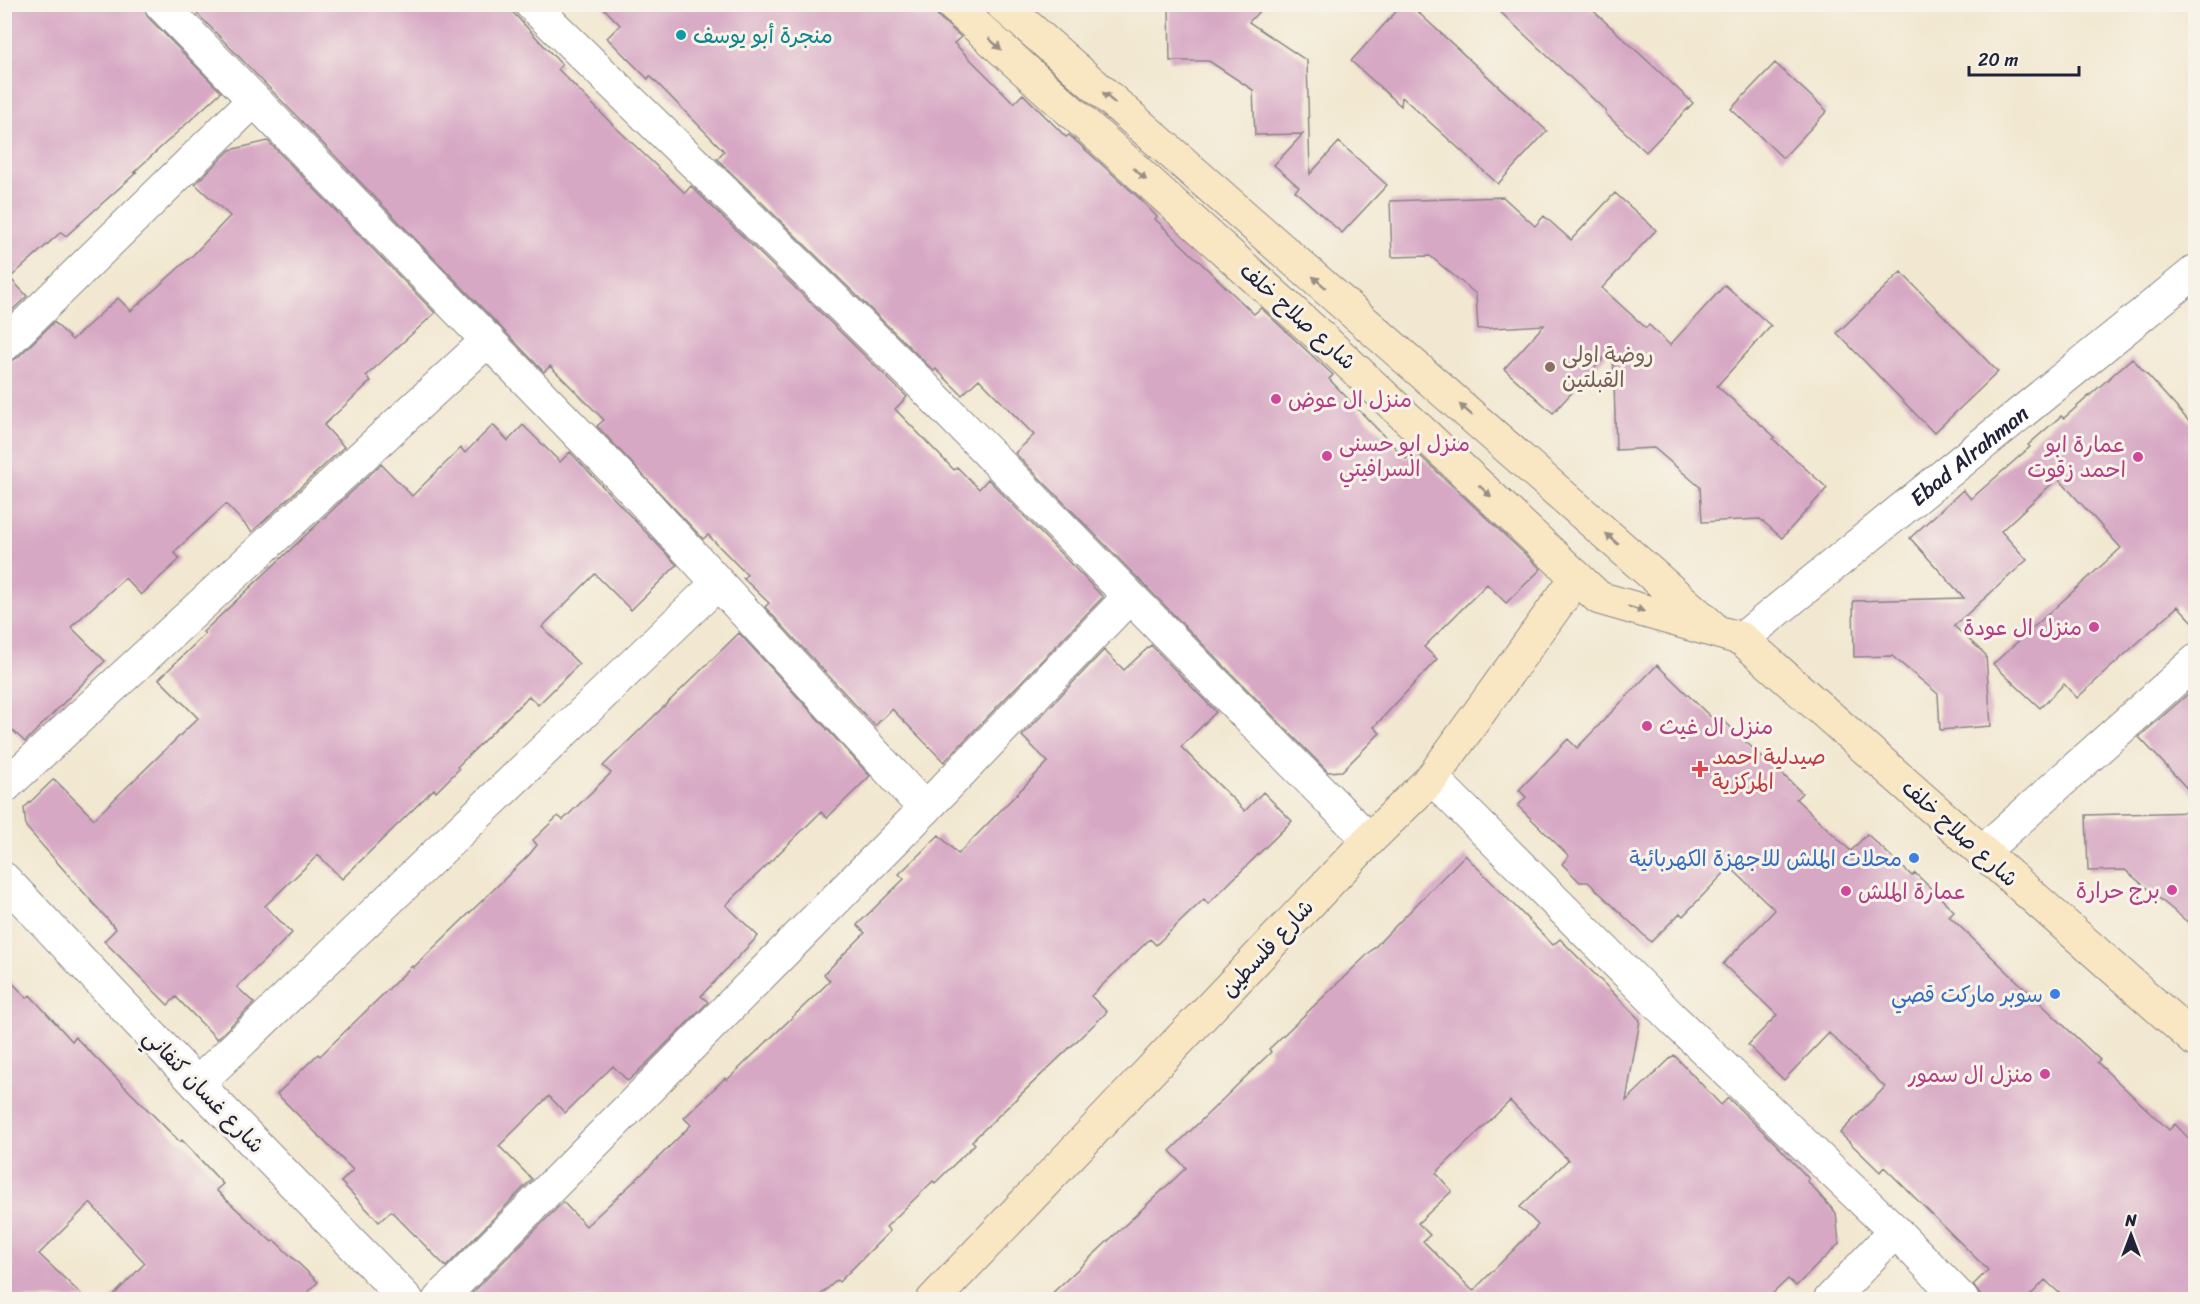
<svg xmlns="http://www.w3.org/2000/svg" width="2200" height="1304" font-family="Sriracha,'Playpen Sans Arabic',sans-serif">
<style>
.building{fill:#d7a8c4;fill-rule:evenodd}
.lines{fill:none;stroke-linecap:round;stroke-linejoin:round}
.street-casing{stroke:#8a8586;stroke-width:35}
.secondary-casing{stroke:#8a8586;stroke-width:35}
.street{stroke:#fff;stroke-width:33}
.secondary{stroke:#f9e7c3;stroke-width:33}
.oneway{fill:#988e86}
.culture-dot{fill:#0f9aa8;stroke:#f7f3e8;stroke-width:2}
.education-dot{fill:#8d6e63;stroke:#f7f3e8;stroke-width:2}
.hotel-dot{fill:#d1479c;stroke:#f7f3e8;stroke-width:2}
.health-dot{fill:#e0444e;stroke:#f7f3e8;stroke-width:2}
.shop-dot{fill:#3f7fe0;stroke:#f7f3e8;stroke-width:2}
.labels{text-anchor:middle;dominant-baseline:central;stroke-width:6;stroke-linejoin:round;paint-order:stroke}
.culture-label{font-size:22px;fill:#0d838f;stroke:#f7f3e8;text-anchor:start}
.street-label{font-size:22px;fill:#22223b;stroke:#f7f3e8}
.education-label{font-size:22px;fill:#785e54;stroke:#f7f3e8;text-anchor:start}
.hotel-label{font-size:22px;fill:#b23c85;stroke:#f7f3e8;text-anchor:start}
.health-label{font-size:22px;fill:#be3a42;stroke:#f7f3e8;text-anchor:start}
.shop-label{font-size:22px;fill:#366cbe;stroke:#f7f3e8;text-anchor:end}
</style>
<rect width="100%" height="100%" fill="#f7f3e8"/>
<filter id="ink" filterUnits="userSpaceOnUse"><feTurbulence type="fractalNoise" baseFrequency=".0167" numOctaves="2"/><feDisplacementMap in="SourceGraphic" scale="12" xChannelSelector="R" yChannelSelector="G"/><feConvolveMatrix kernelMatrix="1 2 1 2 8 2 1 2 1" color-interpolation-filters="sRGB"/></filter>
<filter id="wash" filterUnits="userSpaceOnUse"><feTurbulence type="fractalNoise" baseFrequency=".008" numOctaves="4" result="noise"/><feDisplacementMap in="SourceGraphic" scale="24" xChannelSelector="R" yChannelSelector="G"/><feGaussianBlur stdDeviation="1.35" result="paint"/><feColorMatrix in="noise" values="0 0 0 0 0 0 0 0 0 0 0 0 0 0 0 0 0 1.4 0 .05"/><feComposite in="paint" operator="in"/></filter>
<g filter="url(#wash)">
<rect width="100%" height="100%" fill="#f2e8d1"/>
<g id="blocks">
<path class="building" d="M 15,4 L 143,4 L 148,17 L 221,92 L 133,173 L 137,172 L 66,236 L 61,232 L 10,278 L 27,296 L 4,318 L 4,15 Z
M 188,4 L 505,4 L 562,65 L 558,69 L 611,123 L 685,193 L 691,186 L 907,397 L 895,409 L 954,470 L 957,467 L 979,489 L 988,479 L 1103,597 L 944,762 L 892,709 L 875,726 L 765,607 L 769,603 L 743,578 L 747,575 L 708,535 L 703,539 L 597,426 L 604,420 L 550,366 L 544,372 Z
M 600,4 L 934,4 L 934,10 L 939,17 L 961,37 L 954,43 L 1014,103 L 1023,94 L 1066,137 L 1069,135 L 1139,198 L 1157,217 L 1155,219 L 1254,314 L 1261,308 L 1333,375 L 1329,379 L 1406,459 L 1414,450 L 1541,569 L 1506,603 L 1487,584 L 1424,647 L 1437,659 L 1374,727 L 1380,733 L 1342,771 L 1328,772 L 1015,453 L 1034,435 L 979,379 L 962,395 L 936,369 L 934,371 L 717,159 L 724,151 L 650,76 L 648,79 L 607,38 L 620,25 Z
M 1403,4 L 1409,4 L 1547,131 L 1498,184 L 1402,97 L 1401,106 L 1351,61 Z
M 1492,4 L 1586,4 L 1693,103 L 1646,152 L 1606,114 L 1606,111 Z
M 1264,6 L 1249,22 L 1307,61 L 1310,174 L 1339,142 L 1387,185 L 1342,233 L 1295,191 L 1299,187 L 1274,165 L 1303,134 L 1255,135 L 1253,90 L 1209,61 L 1170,61 L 1169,8 Z
M 1775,63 L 1827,111 L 1783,158 L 1731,109 Z
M 268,141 L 435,313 L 366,376 L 371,381 L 324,425 L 344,447 L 252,532 L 226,504 L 174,552 L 180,559 L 141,595 L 125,578 L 71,627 L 105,661 L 25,742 L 4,722 L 4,363 L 17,358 L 54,322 L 72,340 L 118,298 L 131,311 L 193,255 L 230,216 L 195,184 L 230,150 Z
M 1615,193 L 1656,230 L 1602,288 L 1646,328 L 1649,325 L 1670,345 L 1725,285 L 1771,326 L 1717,386 L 1775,437 L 1773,439 L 1827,488 L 1782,538 L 1760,519 L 1702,522 L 1700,487 L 1654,448 L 1616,450 L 1613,348 L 1553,413 L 1504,369 L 1544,325 L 1478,329 L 1476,294 L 1430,256 L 1392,257 L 1390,201 L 1503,197 L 1535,226 L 1544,216 L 1571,240 Z
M 1901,272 L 1998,372 L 1934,433 L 1837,333 Z
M 2132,358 L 2196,429 L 2196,625 L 2178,606 L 2077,698 L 2064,684 L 2040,708 L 1993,664 L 2121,548 L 2058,478 L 2001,531 L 2027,560 L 1954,626 L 1986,655 L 1991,726 L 1940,730 L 1938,694 L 1892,656 L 1854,657 L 1853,601 L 1964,598 L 1910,538 L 1963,490 L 1971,499 L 2030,447 L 2028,445 L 2061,416 L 2064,418 Z
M 493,425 L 508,441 L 523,425 L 560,462 L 570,452 L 677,565 L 631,610 L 595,574 L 542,627 L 579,664 L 538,705 L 529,696 L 457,767 L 459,769 L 436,792 L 434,789 L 342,879 L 318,855 L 265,906 L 292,933 L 237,987 L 254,1003 L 217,1039 L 176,997 L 168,1005 L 104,941 L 116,929 L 26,827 L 24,808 L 54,779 L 94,819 L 198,718 L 159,679 L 205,634 L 203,632 L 381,464 L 412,496 L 461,448 L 465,453 Z
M 739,633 L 870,776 L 827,818 L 821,812 L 726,905 L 758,936 L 701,996 L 708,1002 L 648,1062 L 628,1081 L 613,1066 L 565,1113 L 549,1096 L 499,1146 L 532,1179 L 446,1267 L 391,1211 L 379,1222 L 341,1182 L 353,1170 L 277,1094 L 318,1054 L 320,1056 L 412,966 L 413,968 L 529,855 L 537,845 L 533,840 L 558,816 L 563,820 L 611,773 L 603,766 Z
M 1151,645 L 1216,712 L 1181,747 L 1245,811 L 1263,792 L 1292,821 L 1208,904 L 1204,899 L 1156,945 L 1150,939 L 1091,996 L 1107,1012 L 972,1141 L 975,1144 L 935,1183 L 933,1181 L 886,1227 L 890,1231 L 839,1282 L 837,1280 L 816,1299 L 478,1299 L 472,1293 L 563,1202 L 586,1226 L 643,1173 L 691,1125 L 684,1118 L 725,1078 L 727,1080 L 830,981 L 824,974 L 865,933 L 857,925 L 904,879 L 899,874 L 939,835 L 958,854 L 1048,762 L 1022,736 L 1104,650 L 1124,670 Z
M 1657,665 L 1715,721 L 1720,717 L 1765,760 L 1767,759 L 1802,793 L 1796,799 L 1851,851 L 1867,834 L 1912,876 L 1915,873 L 1954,911 L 1949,916 L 2100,1060 L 2097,1062 L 2169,1130 L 2175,1124 L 2196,1146 L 2196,1299 L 2066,1299 L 2045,1280 L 2027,1299 L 1980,1299 L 1980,1295 L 1973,1285 L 1988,1270 L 1884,1167 L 1880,1172 L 1840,1133 L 1885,1087 L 1829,1033 L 1784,1080 L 1748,1045 L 1777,1015 L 1723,964 L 1775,910 L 1730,867 L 1683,916 L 1680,913 L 1651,942 L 1588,882 L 1580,882 L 1562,864 L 1569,856 L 1518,806 L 1526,797 L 1519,790 L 1568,739 L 1577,748 Z
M 2196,687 L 2196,798 L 2139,737 Z
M 2196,812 L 2196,929 L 2125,870 L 2088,871 L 2086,815 Z
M 1465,855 L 1553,945 L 1560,939 L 1640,1020 L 1626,1101 L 1674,1055 L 1721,1105 L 1728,1098 L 1773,1141 L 1809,1179 L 1807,1181 L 1836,1213 L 1839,1244 L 1796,1286 L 1788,1279 L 1767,1299 L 1046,1299 L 1186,1168 L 1170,1151 L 1271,1052 L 1269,1049 L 1366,956 ZM 1510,1101 L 1568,1160 L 1520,1207 L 1538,1225 L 1473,1291 L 1423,1241 L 1430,1235 L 1418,1223 L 1452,1191 L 1436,1173 Z
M 4,974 L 27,998 L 30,995 L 72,1041 L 75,1037 L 180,1142 L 182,1140 L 223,1184 L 216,1190 L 272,1242 L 274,1240 L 318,1282 L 301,1299 L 110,1299 L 145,1263 L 90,1203 L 39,1254 L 86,1299 L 4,1299 Z"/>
</g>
</g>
<g filter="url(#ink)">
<use href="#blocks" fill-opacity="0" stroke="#8a8586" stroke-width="1.5"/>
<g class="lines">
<defs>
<g id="street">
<path d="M 161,4 L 634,491 L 925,809"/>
<path d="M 531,4 L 917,380 L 1369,840"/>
<path d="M 4,345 L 254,100"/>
<path id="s1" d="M 1742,639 L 2196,271"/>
<path d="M 1432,778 L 1673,1019 L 1895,1231 L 1962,1300"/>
<path d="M 4,787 L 488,340"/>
<path d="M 1982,852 L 2196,661"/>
<path d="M 4,879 L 197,1084 L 407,1300"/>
<path d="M 197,1084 L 718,583"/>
<path d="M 439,1300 L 925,809 L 1129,597"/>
<path d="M 1830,1300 L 1895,1231"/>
</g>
<path id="secondary" d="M 952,4 L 1324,340 L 1599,598 L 1742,639 L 2196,1041
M 1002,4 L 1711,626
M 933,1300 L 1369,840 L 1432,778 L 1577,577"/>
</defs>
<use href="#street" class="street-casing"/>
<use href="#secondary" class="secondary-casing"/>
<use href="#street" class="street"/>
<use href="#secondary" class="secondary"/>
</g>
<defs><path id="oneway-solid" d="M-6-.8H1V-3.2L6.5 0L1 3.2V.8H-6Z" transform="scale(1.5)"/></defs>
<g class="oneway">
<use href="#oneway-solid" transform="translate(995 44) rotate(42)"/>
<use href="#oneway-solid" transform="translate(1109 98) rotate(-139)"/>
<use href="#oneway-solid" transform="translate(1140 174) rotate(42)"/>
<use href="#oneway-solid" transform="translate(1319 282) rotate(-139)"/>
<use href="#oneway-solid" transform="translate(1466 410) rotate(-139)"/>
<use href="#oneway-solid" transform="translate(1485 491) rotate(43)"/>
<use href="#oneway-solid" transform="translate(1612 539) rotate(-139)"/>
<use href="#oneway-solid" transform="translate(1636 609) rotate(16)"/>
</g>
</g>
<circle class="culture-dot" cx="681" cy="35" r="6"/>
<circle class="education-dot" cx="1550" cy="367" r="6"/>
<g class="hotel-dot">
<circle cx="1276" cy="399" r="6"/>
<circle cx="1327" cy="456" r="6"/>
<circle cx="2138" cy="457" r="6"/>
<circle cx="2094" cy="627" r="6"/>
<circle cx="1647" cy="726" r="6"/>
<circle cx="2172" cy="890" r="6"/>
<circle cx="1846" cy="891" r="6"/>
<circle cx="2045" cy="1074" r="6"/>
</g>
<path class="health-dot" d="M1697 760h6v6h6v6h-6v6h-6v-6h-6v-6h6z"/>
<g class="shop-dot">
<circle cx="1914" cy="858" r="6"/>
<circle cx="2055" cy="994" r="6"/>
</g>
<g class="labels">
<g class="culture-label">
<text x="693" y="35">منجرة أبو يوسف</text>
</g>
<g class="street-label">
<text transform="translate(1298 316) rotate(42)">شارع صلاح خلف</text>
<text stroke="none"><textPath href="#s1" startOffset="292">Ebad Alrahman</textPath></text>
<text transform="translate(1960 833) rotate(42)">شارع صلاح خلف</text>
<text transform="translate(1267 948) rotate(-47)">شارع فلسطين</text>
<text transform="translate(204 1091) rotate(46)">شارع غسان كنفاني</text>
</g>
<g class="education-label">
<text x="1562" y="354">روضة اولى<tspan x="1562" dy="25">القبلتين</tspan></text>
</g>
<g class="hotel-label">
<text x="1288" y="399">منزل ال عوض</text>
<text x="1339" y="443">منزل ابو حسنى<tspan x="1339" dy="25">السرافيتي</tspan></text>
<text x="2126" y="444" text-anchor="end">عمارة ابو<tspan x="2126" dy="25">احمد زقوت</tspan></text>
<text x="2082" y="627" text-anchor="end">منزل ال عودة</text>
<text x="1659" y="726">منزل ال غيث</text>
<text x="2160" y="890" text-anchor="end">برج حرارة</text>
<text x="1858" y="891">عمارة الملش</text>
<text x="2033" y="1074" text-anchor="end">منزل ال سمور</text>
</g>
<g class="health-label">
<text x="1712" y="756">صيدلية احمد<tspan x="1712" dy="25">المركزية</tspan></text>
</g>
<g class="shop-label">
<text x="1902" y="858">محلات الملش للاجهزة الكهربائية</text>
<text x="2043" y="994">سوبر ماركت قصي</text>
</g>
</g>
<rect width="2200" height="1304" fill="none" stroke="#f7f3e8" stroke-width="24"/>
<g transform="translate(2131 1235)" stroke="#f7f3e8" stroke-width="4.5" paint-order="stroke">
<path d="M0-4.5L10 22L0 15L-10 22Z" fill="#22223b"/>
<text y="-9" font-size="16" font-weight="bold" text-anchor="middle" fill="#22223b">N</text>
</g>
<path d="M1969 66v9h110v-9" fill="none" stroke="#22223b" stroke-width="3"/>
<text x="1978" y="66" font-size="18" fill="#22223b" stroke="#f7f3e8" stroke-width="4.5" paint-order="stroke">20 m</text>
</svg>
